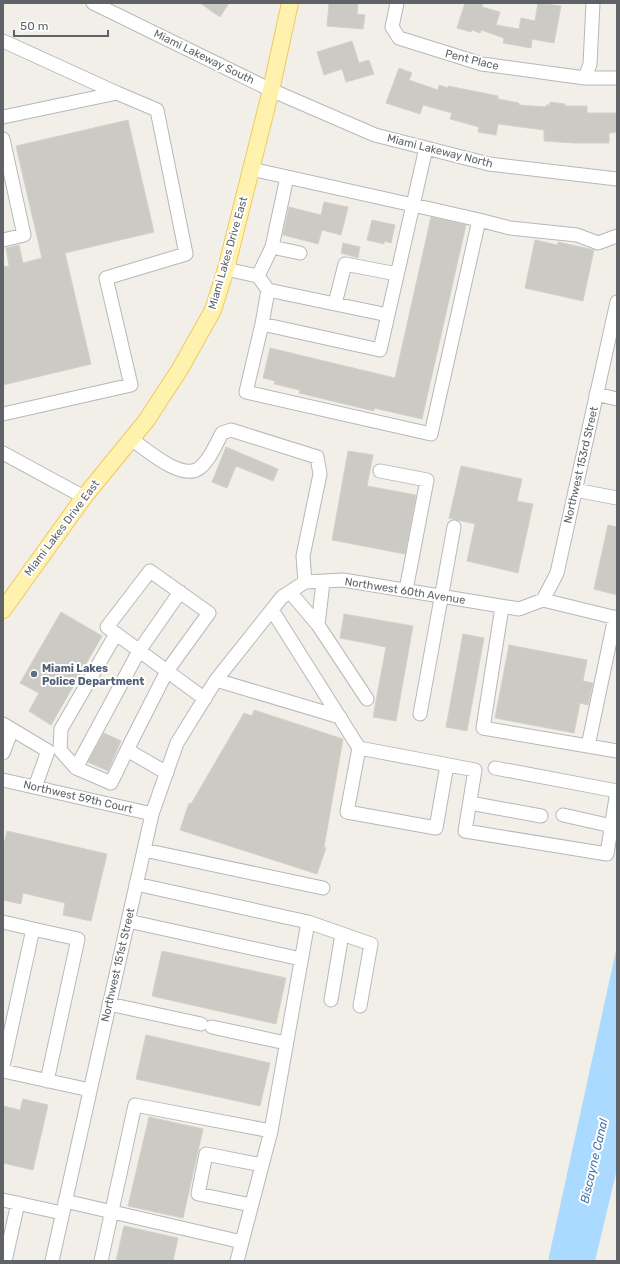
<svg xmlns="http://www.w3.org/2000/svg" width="620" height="1264" font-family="Rubik,sans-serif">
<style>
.water{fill:#aadaff}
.building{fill:#cccac5;stroke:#d6d1c6}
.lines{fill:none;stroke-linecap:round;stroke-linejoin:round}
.minor-casing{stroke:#b5b8bc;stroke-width:15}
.major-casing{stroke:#f2c960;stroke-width:18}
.minor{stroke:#fff;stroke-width:13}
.major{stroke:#fff2af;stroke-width:16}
.service-dot{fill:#5c6f8a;stroke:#fff;stroke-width:1.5}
.labels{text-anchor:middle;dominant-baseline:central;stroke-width:4;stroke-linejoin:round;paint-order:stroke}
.street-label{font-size:11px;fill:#5f6368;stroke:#fff}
.service-label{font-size:11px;font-weight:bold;fill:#4e5e75;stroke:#fff;text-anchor:start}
.water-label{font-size:12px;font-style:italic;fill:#4174aa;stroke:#fff}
</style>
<rect width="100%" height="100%" fill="#f1efe8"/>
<path class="water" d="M 617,946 L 617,1169 L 595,1261 L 548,1261 Z"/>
<path class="building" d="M 200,3 L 229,3 L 220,17 Z
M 329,3 L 358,3 L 357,14 L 365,15 L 363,29 L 327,26 Z
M 465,3 L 483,3 L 482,7 L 500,12 L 496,25 L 519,29 L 521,18 L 535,21 L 538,3 L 561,6 L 554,43 L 532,39 L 531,48 L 503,43 L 504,38 L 481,30 L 480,33 L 472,30 L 471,32 L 457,28 Z
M 352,41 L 359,63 L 369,60 L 374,74 L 346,82 L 342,69 L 324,75 L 317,52 Z
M 399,68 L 412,73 L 409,80 L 438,90 L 439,85 L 448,88 L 448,86 L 498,96 L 498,99 L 519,103 L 519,105 L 546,107 L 546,105 L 550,105 L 550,102 L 565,104 L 565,106 L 587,106 L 587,113 L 617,113 L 617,132 L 609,133 L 609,143 L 574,143 L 544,141 L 544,130 L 498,124 L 496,135 L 478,132 L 479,127 L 450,119 L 452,113 L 423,105 L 420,114 L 386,103 Z
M 128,120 L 154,232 L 65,253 L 91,364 L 3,385 L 3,267 L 9,266 L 6,248 L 19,245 L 23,263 L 42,258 L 16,146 Z
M 324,202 L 348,207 L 341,235 L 322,230 L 318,244 L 283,235 L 289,207 L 321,215 Z
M 431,217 L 466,225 L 422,419 L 374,408 L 374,411 L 299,393 L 300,390 L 274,384 L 275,381 L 263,378 L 270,348 L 395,378 Z
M 372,220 L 395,225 L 391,243 L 384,241 L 384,244 L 367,240 Z
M 535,240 L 557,245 L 558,242 L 594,250 L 583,301 L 525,288 Z
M 343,243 L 360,247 L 358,258 L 341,253 Z
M 226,447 L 278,469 L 273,481 L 236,466 L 227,488 L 212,482 Z
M 348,451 L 373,455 L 367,486 L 416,495 L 405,554 L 332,540 Z
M 461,466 L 522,479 L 517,501 L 533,504 L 518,573 L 467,561 L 475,524 L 449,518 Z
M 608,525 L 617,527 L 617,595 L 594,589 Z
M 61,612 L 102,636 L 51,725 L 29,711 L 39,693 L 20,683 Z
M 344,614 L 413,626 L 396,721 L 373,717 L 386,647 L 340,638 Z
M 463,634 L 484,638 L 467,731 L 446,727 Z
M 509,645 L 587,660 L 583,681 L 593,683 L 588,705 L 580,703 L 574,733 L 495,718 Z
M 254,710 L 343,739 L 324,847 L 326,848 L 317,874 L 180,830 L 189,803 L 191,804 L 244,713 L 252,716 Z
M 104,733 L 121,741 L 108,771 L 88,762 Z
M 7,831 L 107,854 L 91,921 L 63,915 L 65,903 L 23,893 L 21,904 L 3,900 L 3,848 Z
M 162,951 L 286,978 L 276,1024 L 152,996 Z
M 146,1035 L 270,1063 L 260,1106 L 136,1079 Z
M 23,1099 L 48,1105 L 33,1170 L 3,1163 L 3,1106 L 20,1110 Z
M 149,1117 L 203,1129 L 183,1218 L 128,1206 Z
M 124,1226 L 178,1238 L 173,1261 L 116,1261 Z"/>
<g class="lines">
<defs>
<path id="minor" d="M 93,3 L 271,90 L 375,135 L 489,164 L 617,179
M 397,3 L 392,27 L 399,38 L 482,64 L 585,78 L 617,78
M 3,41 L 117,93
M 585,78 L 590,64 L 593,3
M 3,117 L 117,93 L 157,110 L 186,254 L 106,278 L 131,385 L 3,414
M 3,139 L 24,235 L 3,240
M 251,169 L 413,205 L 380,350 L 262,324 L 246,392 L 431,434 L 479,220 L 413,205 L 426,148
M 479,220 L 510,228 L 577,235 L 598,243 L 617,236
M 272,247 L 287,177
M 226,269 L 258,276 L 268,290 L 388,315
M 258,276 L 272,247 L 300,253
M 335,304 L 345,264 L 397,274
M 262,324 L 268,290
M 596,394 L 617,399
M 131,439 C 146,449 180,480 198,469 C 209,462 216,444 222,433 L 231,430 L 317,457 L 320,474 L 303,556 L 305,582
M 3,453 L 84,497
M 380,471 L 427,480 L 406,590
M 575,490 L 617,498
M 323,582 L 318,625 L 367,699
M 290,592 L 318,625
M 543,600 L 617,618
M 502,607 L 483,728 L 617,751
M 272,610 L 359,748 L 475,770 L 465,831 L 607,854 L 617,791 L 495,768
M 116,634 L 61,729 L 60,750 L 76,768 L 139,651 L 180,592
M 216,680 L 340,717
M 420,714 L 454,527
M 3,724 L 48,751 L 35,787
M 588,746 L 615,617
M 359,748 L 347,812 L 436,828 L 447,765
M 3,753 L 12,730
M 76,768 L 111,783 L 127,750
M 167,773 L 127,750 L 167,671 L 209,613 L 150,571 L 107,627 L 205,699
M 3,780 L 152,814
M 470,803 L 541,816
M 563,815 L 612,826
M 144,850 L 323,888
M 136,884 L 308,922 L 271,1131 L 237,1261
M 128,921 L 301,959
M 3,922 L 33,929
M 308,922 L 371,944 L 360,1006
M 331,1000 L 342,934
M 109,1004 L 201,1024
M 212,1027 L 286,1043
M 3,1066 L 33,929 L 78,939 L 47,1081
M 3,1071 L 90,1090
M 3,1200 L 62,1213
M 65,1201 L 242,1242
M 251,1205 L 198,1194 L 206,1154 L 262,1165
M 5,1261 L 18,1203
M 52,1261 L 152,814 L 177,743 L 216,680 L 282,597 L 305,582 L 343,580 L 519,609 L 543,600 L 557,573 L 617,302
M 101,1261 L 135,1105 L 271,1131"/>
<path id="major" d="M 3,610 L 84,497 L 146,421 L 180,369 L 213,310 L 226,269 L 271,90 L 290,3"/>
</defs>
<use href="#minor" class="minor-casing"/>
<use href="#major" class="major-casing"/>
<use href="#minor" class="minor"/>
<use href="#major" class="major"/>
</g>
<circle class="service-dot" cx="34" cy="674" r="4"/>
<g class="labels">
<g class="street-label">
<text transform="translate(204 57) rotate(26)">Miami Lakeway South</text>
<text transform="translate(472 60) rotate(14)">Pent Place</text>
<text transform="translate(440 151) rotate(14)">Miami Lakeway North</text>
<text transform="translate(228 253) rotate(-74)">Miami Lakes Drive East</text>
<text transform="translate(581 465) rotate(-77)">Northwest 153rd Street</text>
<text transform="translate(62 528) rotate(-53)">Miami Lakes Drive East</text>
<text transform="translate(405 591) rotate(9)">Northwest 60th Avenue</text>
<text transform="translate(78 797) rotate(13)">Northwest 59th Court</text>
<text transform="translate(118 965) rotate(-77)">Northwest 151st Street</text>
</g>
<g class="service-label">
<text x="42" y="668">Miami Lakes<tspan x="42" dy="13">Police Department</tspan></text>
</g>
<g class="water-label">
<text transform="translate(594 1161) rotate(-77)">Biscayne Canal</text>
</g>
</g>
<rect width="620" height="1264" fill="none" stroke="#5f6368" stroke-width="8"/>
<path d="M14 30v6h94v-6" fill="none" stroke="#5f6368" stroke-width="2"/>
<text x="20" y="30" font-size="12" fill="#5f6368" stroke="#ffffff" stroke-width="3" paint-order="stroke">50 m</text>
</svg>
